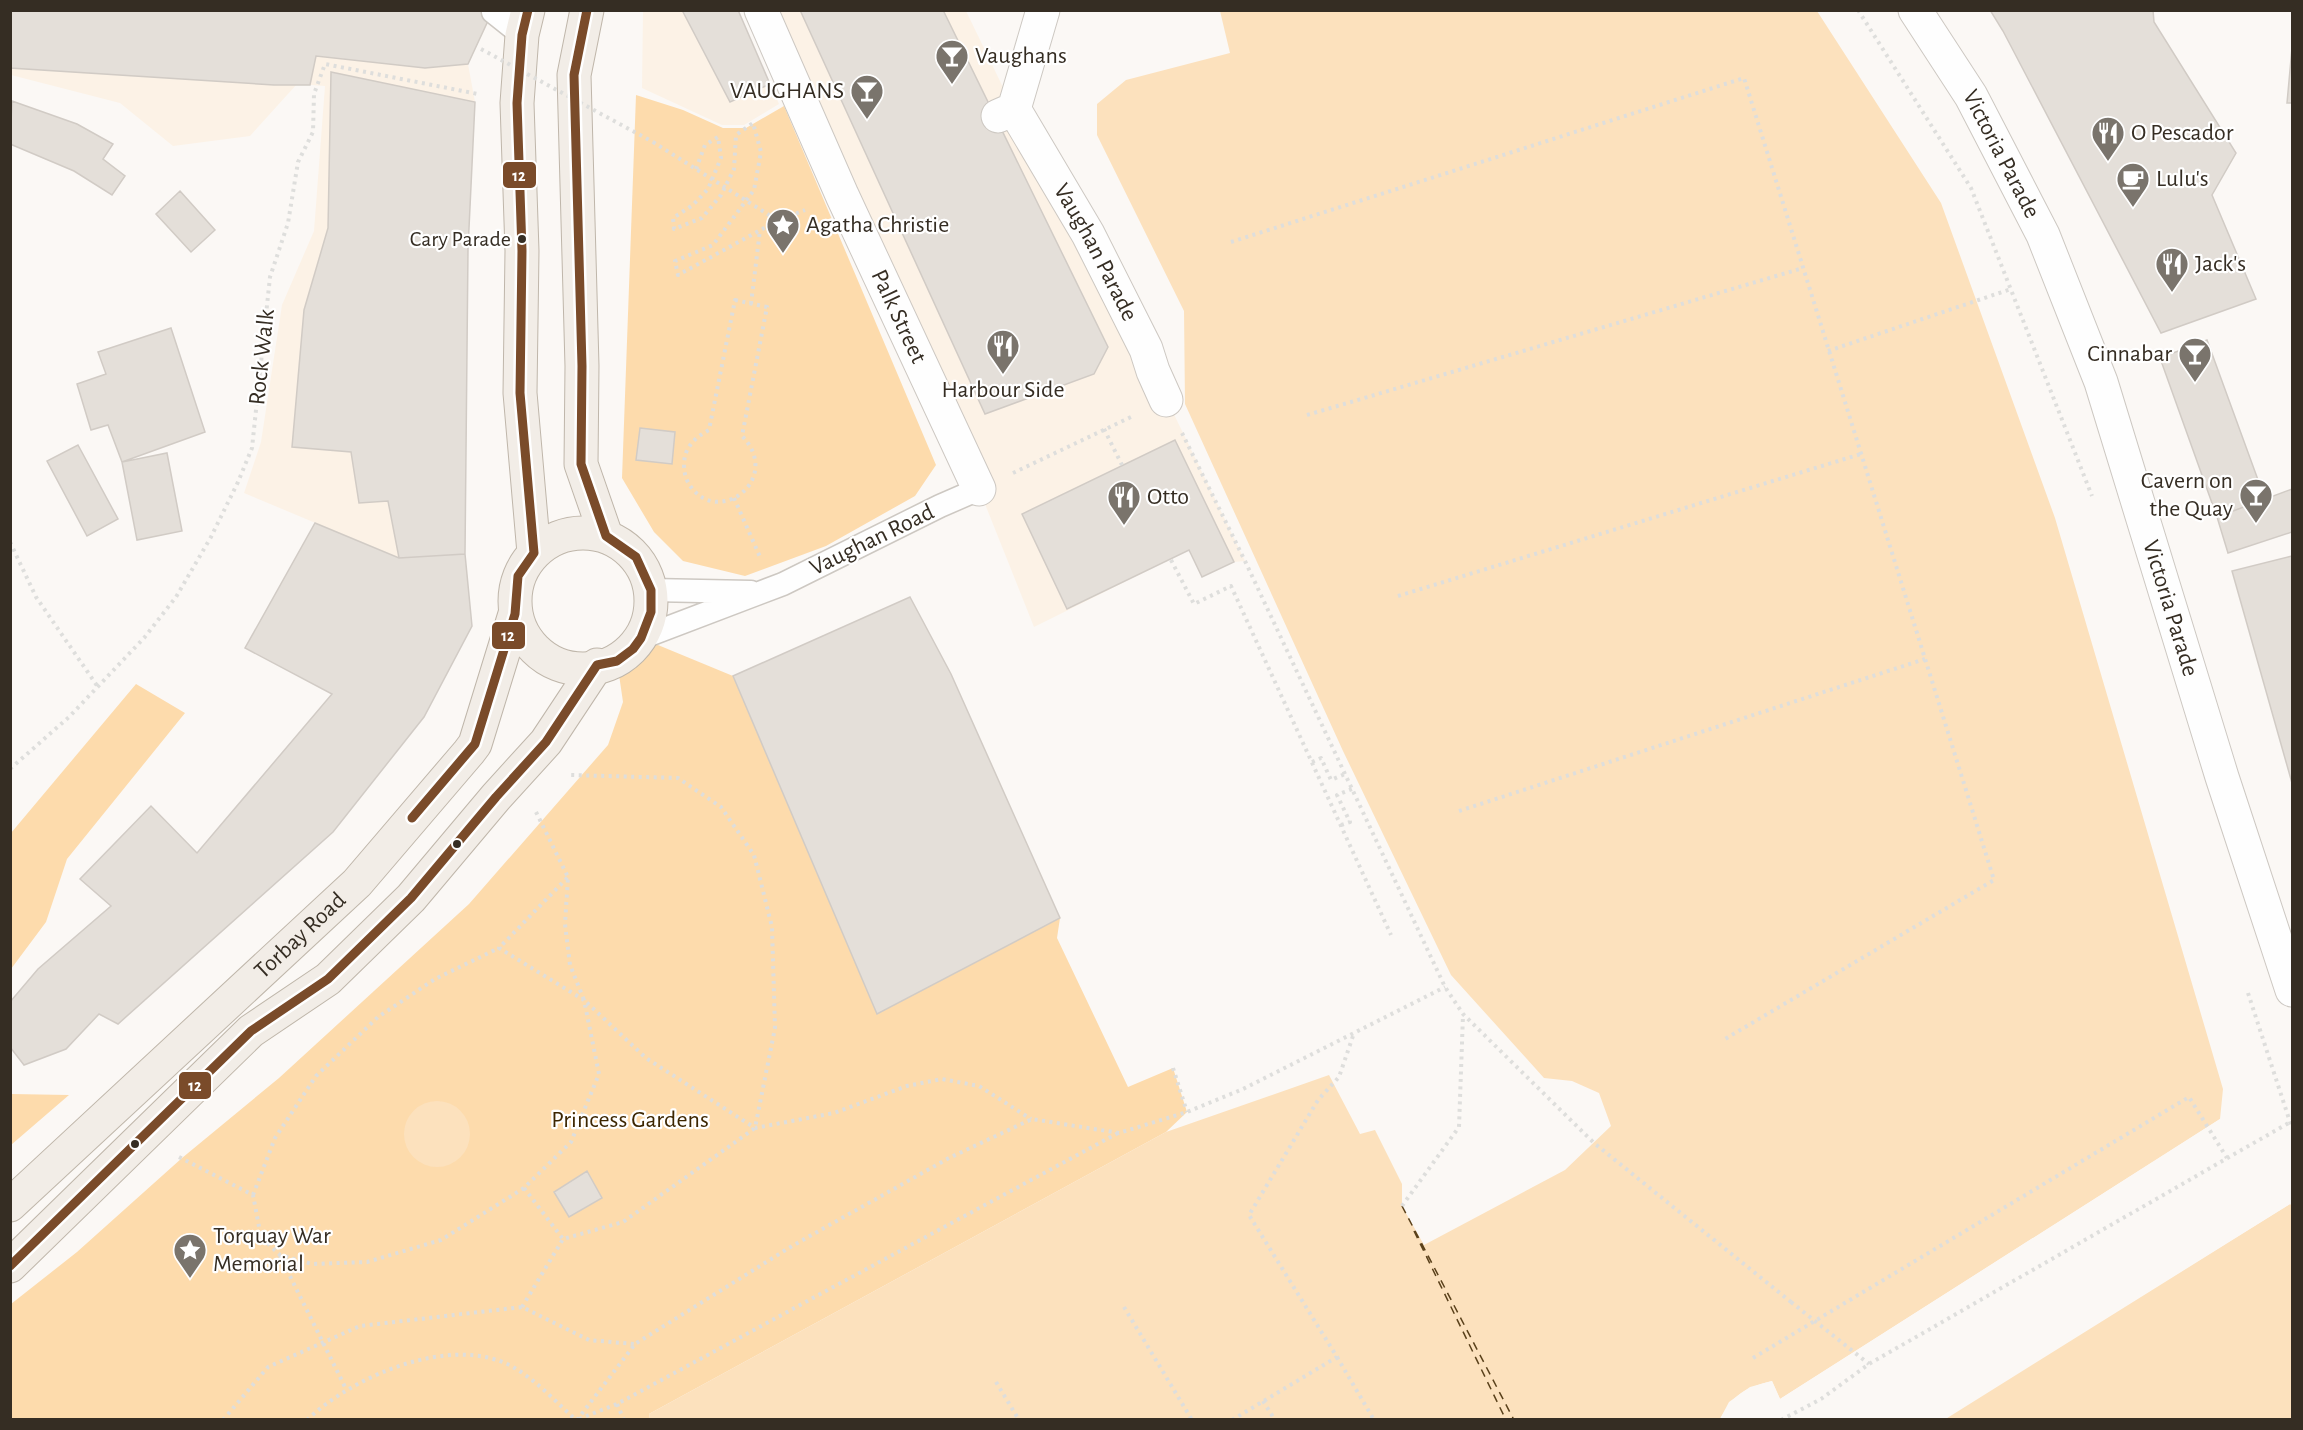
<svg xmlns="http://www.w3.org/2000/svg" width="2303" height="1430" font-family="'Alegreya Sans',sans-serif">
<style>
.built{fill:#fcf2e6}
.green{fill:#fddbac}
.water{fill:#fce1bd}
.pier{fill:#fbf8f5}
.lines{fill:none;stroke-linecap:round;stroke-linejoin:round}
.ferry{stroke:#5a411b;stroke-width:1.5;stroke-dasharray:8 6;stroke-linecap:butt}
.building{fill:#e4dfd9;stroke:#d1cbc5;stroke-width:1.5}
.lane-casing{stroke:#cdc8c2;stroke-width:25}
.street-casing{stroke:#cdc8c2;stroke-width:35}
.primary-casing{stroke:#bfb6aa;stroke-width:35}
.path{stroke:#dededc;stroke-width:4;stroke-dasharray:3 4.5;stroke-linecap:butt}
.lane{stroke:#fefefe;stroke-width:22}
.street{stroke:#fefefe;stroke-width:33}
.primary{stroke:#f2ede7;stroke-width:33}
.path-bridge{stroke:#dededc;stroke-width:4;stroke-dasharray:3 4.5;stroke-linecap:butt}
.bus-1-casing{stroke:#fff;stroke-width:14}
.bus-1{stroke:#7a4b2a;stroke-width:9}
.bus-dot{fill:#352d23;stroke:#fff;stroke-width:2}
.labels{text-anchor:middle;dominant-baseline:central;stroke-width:4.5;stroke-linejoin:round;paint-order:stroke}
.bus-label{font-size:22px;fill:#352d23;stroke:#fff;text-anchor:end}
.poi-label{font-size:24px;fill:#352d23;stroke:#fff;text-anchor:start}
.street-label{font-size:24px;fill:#352d23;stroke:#fff}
.park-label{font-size:24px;fill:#3d2600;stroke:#fff}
.line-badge{stroke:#fff;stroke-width:2}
.badge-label{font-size:16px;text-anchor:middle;font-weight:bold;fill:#fff}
</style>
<rect width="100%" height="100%" fill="#fbf8f5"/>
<path class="built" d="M 10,11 L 493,12 L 468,64 L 475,102 L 468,249 L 465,554 L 399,558 L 244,493 L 261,442 L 282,305 L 314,231 L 325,86 L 297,84 L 250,136 L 173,146 L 120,103 L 11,75 Z
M 643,11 L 738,11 L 779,104 L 744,125 L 722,125 L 642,88 Z
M 761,11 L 966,11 L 1132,353 L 1153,371 L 1245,561 L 1234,562 L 1202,577 L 1189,550 L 1034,627 L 979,489 Z"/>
<path class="green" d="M 636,95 L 683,110 L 723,128 L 746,128 L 784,106 L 936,465 L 915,496 L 826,546 L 745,576 L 683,561 L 654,532 L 622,478 Z
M 641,638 L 733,676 L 877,1013 L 1060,918 L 1057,938 L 1128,1087 L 1173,1068 L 1187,1112 L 1166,1132 L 649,1414 L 650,1419 L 11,1420 L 11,1304 L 77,1252 L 182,1158 L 279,1078 L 469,904 L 608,745 L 623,702 L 617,661 L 633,649 Z
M 136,684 L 185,713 L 67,859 L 46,922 L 11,969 L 11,833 Z
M 11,1094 L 69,1095 L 11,1145 Z"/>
<path class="water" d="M 1220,11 L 1817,11 L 1941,203 L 2055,518 L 2223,1089 L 2220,1119 L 1780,1399 L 1772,1381 C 1744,1388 1734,1394 1720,1419 L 650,1420 L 649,1414 L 1166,1132 L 1329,1075 L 1360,1134 L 1375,1130 L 1402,1184 L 1402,1206 L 1424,1245 L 1565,1170 L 1611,1126 L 1599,1093 L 1572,1081 L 1544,1078 L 1451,975 L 1343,751 L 1185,404 L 1184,311 L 1097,135 L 1097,104 L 1126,80 L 1230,53 Z
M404 1134a33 33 0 1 1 66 0a33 33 0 1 1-66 0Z
M 2290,1204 L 2292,1206 L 2292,1419 L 1944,1420 Z"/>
<path class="pier" d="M 2220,1119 L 2222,1122 L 1781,1402 L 1777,1401 L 1770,1384 L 1765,1385 L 1751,1390 L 1731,1404 L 1723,1420 L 1720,1419 L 1729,1402 L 1750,1387 L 1772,1381 L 1780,1399 Z
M 2288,1201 L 2290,1204 L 1941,1420 L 1943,1417 Z"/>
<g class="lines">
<path class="ferry" d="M 1402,1206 L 1514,1420
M 1414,1231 L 1506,1420"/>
</g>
<path class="building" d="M 10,10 L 493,10 L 468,64 L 425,68 L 316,56 L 310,85 L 274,85 L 10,68 Z
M 682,10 L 738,10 L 770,84 L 730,102 Z
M 800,10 L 943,10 L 1108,347 L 1094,374 L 985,414 Z
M 1990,10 L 2153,10 L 2154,22 L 2236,153 L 2212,195 L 2256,299 L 2161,333 L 2003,31 Z
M 2292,48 L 2292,103 L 2287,103 Z
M 331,72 L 475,102 L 468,249 L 465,554 L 399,558 L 388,501 L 359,503 L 351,452 L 292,447 L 304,310 L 328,228 Z
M 12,101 L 77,124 L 113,144 L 103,159 L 125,176 L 112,195 L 74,171 L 10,144 Z
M 180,191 L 215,230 L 191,252 L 156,214 Z
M 171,328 L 205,432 L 122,462 L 108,425 L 91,430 L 77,384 L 106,374 L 98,352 Z
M 2207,340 L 2265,499 L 2217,517 L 2160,358 Z
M 640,428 L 675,432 L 672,464 L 636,460 Z
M 1175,440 L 1234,562 L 1202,577 L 1189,550 L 1067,609 L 1022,514 Z
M 78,445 L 118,519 L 87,536 L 47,461 Z
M 167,453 L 182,531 L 137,540 L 122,462 Z
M 2292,489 L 2292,532 L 2228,553 L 2217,517 Z
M 315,523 L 399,558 L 465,554 L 472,626 L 424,717 L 333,832 L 118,1024 L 99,1014 L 66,1049 L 24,1065 L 10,1047 L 10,1002 L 38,969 L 111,906 L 80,879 L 151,806 L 197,853 L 332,694 L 245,648 Z
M 2292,556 L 2292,783 L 2232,571 Z
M 910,597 L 951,674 L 1060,918 L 877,1014 L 733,676 Z
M 587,1171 L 602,1198 L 569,1217 L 554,1192 Z"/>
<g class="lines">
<defs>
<path id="lane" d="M 493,12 L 522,35
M 651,590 L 751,592
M 641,638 L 783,584 L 940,506 L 979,489"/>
<g id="street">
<path id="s1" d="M 761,10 L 842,195 L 979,489"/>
<path id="s2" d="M 1915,10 L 1971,96 L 2043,235 L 2101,382 L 2222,777 L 2292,990"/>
<path id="s3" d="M 1014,109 L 1088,234 L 1146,349 L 1153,371 L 1166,400"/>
<path d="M 998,116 L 1014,109 L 1043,10"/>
</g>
<g id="primary">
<path d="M 528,10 L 522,35 L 517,103 L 522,251 L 520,393 L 534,553"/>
<path d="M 587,10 L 574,75 L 582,366 L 581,464 L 606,536"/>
<circle cx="583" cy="601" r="68"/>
<path id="s4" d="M 10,1205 L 357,883 L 469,752 L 475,744 L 515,614"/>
<path d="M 10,1266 L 251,1031 L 328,979 L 411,898 L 496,797 L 546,742 L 597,665"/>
</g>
</defs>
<use href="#lane" class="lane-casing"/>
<use href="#street" class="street-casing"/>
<use href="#primary" class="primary-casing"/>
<path class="path" d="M 1858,10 L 1971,188 L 2092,496
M 653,142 L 777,220
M 696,169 L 705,145 L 718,137 L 721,158 L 708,189 L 693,205 L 673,218 L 674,229 L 702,218 L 721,195 L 734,169 L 736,135 L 753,123 L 761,152 L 754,190 L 713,245 L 675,261 L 678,275 L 777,221 L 805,210
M 1231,242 L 1744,78 L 1994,880 L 1725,1039
M 735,300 L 767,307 L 742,436 C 783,478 720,527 691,487 C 686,480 684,473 684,465 C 684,448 694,438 709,430 Z
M 751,304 L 760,230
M 1828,351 L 2011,289
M 1307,415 L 1803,268
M 1104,429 L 1122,465
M 1182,433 L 1245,561 L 1445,987 L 1463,1014 L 1594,1143 L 1791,1302
M 1013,473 L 1131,417
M 734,498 L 760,557
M 10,542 L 36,597 L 98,687
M 1171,560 L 1194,604 L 1231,586 L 1391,935
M 1398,596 L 1861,454
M 1312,762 L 1321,758 L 1331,780 L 1345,774
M 10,769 L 69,717 L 144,638 L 176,597 L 211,537 L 238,482 L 252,448 L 270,277 L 288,223 L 298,162 L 313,132 L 314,94 L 325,64 L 478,94
M 1459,811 L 1925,659
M 536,812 L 568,877 L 565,924 L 570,965 L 584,1000 L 646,1058 L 755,1128 L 834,1113 L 907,1086 L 942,1079 L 979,1086 L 1031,1119
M 1341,825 L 1350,822 L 1337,795 L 1352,789
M 2248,993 L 2290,1122 L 2292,1125
M 1173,1068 L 1187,1112
M 179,1157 L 253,1195 L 261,1237 L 280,1255 L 312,1264 L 367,1262 L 441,1240 L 524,1188 L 571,1142 L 599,1074 L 584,1000 L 499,948 L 568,877
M 524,1188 L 563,1239
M 253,1195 L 275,1138 L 316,1076 L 378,1017 L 435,979 L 499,948
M 1402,1206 L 1459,1127 L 1463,1015
M 280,1256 L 346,1389
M 522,1307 L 563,1239 L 623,1222 L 755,1128 L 775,1028 L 772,927 L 754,855 L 721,807 L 678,778 L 570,775
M 1124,1307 L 1192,1420
M 1337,1357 L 1374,1420
M 1753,1358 L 2189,1097 L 2227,1158
M 996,1382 L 1019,1420
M 1263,1401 L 1275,1420
M 617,1404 L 624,1420
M 579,1419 L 617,1404 L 1118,1133
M 223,1420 L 268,1367 L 360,1326 L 522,1307 L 589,1340 L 634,1344
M 307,1420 C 353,1376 452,1333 513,1367 C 536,1380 556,1402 576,1420
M 577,1420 L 635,1344 L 792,1246 L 949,1158 L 1032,1119 L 1119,1133 L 1187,1112 L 1243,1089 L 1445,987
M 1232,1420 L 1337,1357 L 1249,1215 L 1318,1100 L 1339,1077 L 1354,1033
M 1781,1420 L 1821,1399 L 1869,1364 L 2292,1121"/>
<use href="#lane" class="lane"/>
<use href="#street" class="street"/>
<use href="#primary" class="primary"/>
<path class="path-bridge" d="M 481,49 L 653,142
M 1791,1302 L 1869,1364"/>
<defs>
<path id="bus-1" d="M 412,818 L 475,744 L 515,614 L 518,576 L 534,553 L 520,393 L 522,251 L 517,103 L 522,35 L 528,10
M 10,1266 L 251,1031 L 328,979 L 411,898 L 496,797 L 546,742 L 597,665 L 617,661 L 633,649 L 641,638 L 651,612 L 651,590 L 636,557 L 606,536 L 581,464 L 582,366 L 574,75 L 587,10"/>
</defs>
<use href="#bus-1" class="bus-1-casing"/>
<use href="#bus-1" class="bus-1"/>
</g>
<defs>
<symbol id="bar-pin" viewBox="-11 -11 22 30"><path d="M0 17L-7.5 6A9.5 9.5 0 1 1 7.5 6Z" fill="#7a746c" stroke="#fff"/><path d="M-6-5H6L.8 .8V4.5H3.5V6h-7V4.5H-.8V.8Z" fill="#fff"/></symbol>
<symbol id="restaurant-pin" viewBox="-11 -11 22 30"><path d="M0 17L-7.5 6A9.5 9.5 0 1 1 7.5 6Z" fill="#7a746c" stroke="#fff"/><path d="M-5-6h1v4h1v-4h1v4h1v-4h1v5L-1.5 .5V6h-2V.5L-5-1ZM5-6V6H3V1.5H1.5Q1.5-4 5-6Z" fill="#fff"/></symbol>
<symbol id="cafe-pin" viewBox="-11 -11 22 30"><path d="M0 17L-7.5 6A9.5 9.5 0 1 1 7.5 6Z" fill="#7a746c" stroke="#fff"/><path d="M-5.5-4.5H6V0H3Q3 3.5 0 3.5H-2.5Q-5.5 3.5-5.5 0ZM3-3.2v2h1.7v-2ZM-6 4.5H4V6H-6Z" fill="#fff"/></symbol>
<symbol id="sight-pin" viewBox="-11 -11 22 30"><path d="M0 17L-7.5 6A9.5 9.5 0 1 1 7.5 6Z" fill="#7a746c" stroke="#fff"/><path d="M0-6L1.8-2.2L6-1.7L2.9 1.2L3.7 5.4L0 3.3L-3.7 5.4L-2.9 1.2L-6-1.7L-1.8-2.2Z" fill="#fff"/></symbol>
</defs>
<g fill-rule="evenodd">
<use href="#bar-pin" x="933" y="37" width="38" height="52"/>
<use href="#bar-pin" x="848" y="72" width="38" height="52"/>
<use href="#restaurant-pin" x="2089" y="114" width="38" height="52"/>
<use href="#cafe-pin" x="2114" y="160" width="38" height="52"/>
<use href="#sight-pin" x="764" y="206" width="38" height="52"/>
<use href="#restaurant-pin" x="2153" y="245" width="38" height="52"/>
<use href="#restaurant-pin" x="984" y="327" width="38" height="52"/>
<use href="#bar-pin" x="2176" y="335" width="38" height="52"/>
<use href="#bar-pin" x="2237" y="476" width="38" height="52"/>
<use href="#restaurant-pin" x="1105" y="478" width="38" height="52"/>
<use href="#sight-pin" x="171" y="1231" width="38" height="52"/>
</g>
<g class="bus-dot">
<circle cx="522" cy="239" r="5"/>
<circle cx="457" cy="844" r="5"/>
<circle cx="135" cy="1144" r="5"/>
</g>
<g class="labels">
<g class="bus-label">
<text x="511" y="239">Cary Parade</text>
</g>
<g class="poi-label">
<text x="975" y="56">Vaughans</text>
<text x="844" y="91" text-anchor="end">VAUGHANS</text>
<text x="2131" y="133">O Pescador</text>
<text x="2156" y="179">Lulu's</text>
<text x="806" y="225">Agatha Christie</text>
<text x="2195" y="264">Jack's</text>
<text x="2172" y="354" text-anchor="end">Cinnabar</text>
<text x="1003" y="390" text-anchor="middle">Harbour Side</text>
<text x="2233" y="481" text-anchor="end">Cavern on<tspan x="2233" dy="28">the Quay</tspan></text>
<text x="1147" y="497">Otto</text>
<text x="213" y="1236">Torquay War<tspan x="213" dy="28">Memorial</tspan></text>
</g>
<g class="street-label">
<text stroke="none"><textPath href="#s2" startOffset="168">Victoria Parade</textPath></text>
<text stroke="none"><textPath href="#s3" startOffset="165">Vaughan Parade</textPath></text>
<text stroke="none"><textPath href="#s1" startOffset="336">Palk Street</textPath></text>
<text transform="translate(262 357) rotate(-84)">Rock Walk</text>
<text transform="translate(872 540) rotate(-26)">Vaughan Road</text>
<text stroke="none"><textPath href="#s2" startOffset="654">Victoria Parade</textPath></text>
<text stroke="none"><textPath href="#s4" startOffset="396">Torbay Road</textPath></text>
</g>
<g class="park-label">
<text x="630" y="1120">Princess Gardens</text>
</g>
</g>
<g class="line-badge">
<rect x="502" y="161" width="35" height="28" rx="6" fill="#7a4b2a"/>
<rect x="491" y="621" width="35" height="29" rx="6" fill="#7a4b2a"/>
<rect x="178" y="1071" width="34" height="29" rx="6" fill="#7a4b2a"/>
</g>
<g class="badge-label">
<text x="519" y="181">12</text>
<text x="508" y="641">12</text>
<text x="195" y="1091">12</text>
</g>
<rect width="2303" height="1430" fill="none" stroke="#352d23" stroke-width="24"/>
</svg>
